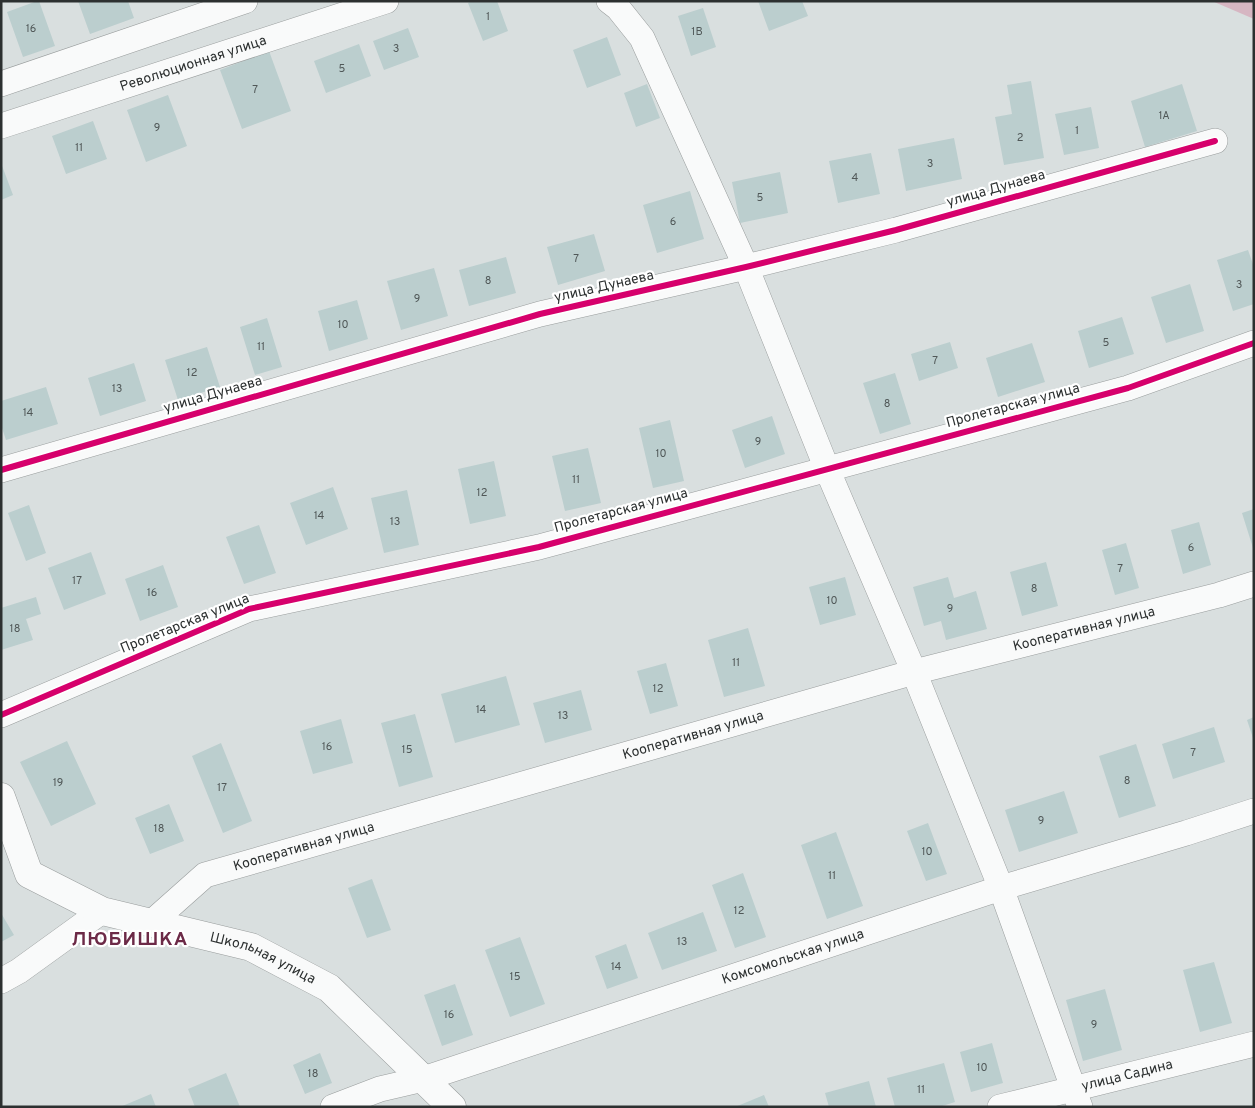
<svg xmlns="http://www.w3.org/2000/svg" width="1255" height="1108" font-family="Overpass,sans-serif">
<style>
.forest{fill:#d6b6c2}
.building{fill:#bbcece}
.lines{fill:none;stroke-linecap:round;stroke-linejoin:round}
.street-casing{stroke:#999d9d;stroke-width:26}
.secondary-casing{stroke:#999d9d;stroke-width:29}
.street{stroke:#f9fafa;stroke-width:25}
.secondary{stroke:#f9fafa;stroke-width:28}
.cycleway-casing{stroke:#fff;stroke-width:9}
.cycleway{stroke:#d6006c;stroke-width:6}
.labels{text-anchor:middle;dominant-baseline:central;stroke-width:4.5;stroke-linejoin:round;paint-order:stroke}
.number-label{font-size:11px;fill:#505858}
.street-label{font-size:14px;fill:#2c3030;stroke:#fff}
.district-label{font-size:19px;font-weight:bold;letter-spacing:1px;fill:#6c2a47;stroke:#fff}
</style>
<rect width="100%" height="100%" fill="#d9dfdf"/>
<path class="forest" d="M 1212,1 L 1254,1 L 1254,19 Z"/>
<path class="building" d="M 37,1 L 39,1 L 55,46 L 23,57 L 7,12 Z
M 78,1 L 128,1 L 134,18 L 90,34 Z
M 472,1 L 497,1 L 508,31 L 483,41 L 468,3 Z
M 758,1 L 802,1 L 808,16 L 769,31 Z
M 703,8 L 716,47 L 691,56 L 678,16 Z
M 408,28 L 419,57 L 384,70 L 373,41 Z
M 607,37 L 621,75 L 587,88 L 573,50 Z
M 359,44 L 371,76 L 326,93 L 314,61 Z
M 269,51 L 291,111 L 242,129 L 220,70 Z
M 1031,81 L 1044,158 L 1004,165 L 995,117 L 1012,114 L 1007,85 Z
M 647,84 L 660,118 L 636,127 L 624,93 Z
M 1182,84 L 1197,131 L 1145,147 L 1131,101 Z
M 168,95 L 187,146 L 146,162 L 127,110 Z
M 1091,107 L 1099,148 L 1064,155 L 1055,114 Z
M 93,121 L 107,159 L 66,174 L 52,136 Z
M 954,138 L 962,179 L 906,191 L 898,149 Z
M 871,153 L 880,194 L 838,203 L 829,161 Z
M 1,163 L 13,195 L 1,200 Z
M 780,172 L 788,213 L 740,223 L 732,182 Z
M 690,191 L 704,239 L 657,253 L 643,205 Z
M 594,234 L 605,271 L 558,285 L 547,247 Z
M 1248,250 L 1254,267 L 1254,304 L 1233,311 L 1217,260 Z
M 506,257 L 516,293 L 469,306 L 459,270 Z
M 434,268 L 448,316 L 401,330 L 387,281 Z
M 1190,284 L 1204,331 L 1166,343 L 1151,297 Z
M 357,300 L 368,339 L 329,351 L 318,311 Z
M 1122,317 L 1134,354 L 1089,368 L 1078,331 Z
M 267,318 L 282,367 L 255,375 L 240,327 Z
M 950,342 L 958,368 L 919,381 L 911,354 Z
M 1032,343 L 1045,382 L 998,397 L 986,358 Z
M 207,347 L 220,387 L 178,400 L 165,360 Z
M 134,363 L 146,401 L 100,416 L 88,378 Z
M 895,373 L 911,424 L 880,434 L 863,383 Z
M 46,387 L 58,424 L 6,440 L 1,425 L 1,401 Z
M 772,416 L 785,454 L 745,468 L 732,430 Z
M 670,420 L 684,481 L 653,488 L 639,428 Z
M 588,448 L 601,503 L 565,511 L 552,456 Z
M 494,461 L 506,516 L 470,524 L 458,469 Z
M 333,487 L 348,529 L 306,545 L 290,503 Z
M 407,490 L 419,545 L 384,553 L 371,498 Z
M 29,505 L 46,553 L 26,561 L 8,513 Z
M 1254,509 L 1254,547 L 1253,548 L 1242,513 Z
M 1199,522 L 1211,565 L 1183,574 L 1171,530 Z
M 259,525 L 276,573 L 244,584 L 226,537 Z
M 1126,543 L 1139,588 L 1115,595 L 1102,550 Z
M 91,552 L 106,594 L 64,610 L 48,568 Z
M 1046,562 L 1058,606 L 1022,616 L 1010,572 Z
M 163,565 L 178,607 L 140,621 L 125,579 Z
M 845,577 L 856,615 L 820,625 L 809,587 Z
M 948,577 L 954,598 L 976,591 L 987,629 L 946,640 L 941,621 L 924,626 L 913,587 Z
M 36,597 L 41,614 L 26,619 L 33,640 L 1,650 L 1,608 Z
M 748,628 L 765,686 L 724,697 L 708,640 Z
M 666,663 L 678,706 L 650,714 L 637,671 Z
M 506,676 L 520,725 L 455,743 L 441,694 Z
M 581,690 L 592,730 L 545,743 L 533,703 Z
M 415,714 L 433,777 L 399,787 L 381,723 Z
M 1254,717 L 1254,738 L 1253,738 L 1247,720 Z
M 341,719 L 353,763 L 313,774 L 300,731 Z
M 1214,727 L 1225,762 L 1173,779 L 1162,744 Z
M 67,741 L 96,804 L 51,826 L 20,762 Z
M 221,743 L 252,821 L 223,833 L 192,756 Z
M 1136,744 L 1156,806 L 1119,818 L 1099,756 Z
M 1064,791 L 1078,833 L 1019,852 L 1005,810 Z
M 169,804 L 184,841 L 150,854 L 135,818 Z
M 928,823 L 947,874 L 926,881 L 907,831 Z
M 836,832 L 863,906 L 827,919 L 801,845 Z
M 743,873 L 766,937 L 735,948 L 712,885 Z
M 372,879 L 391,930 L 367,938 L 348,888 Z
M 703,912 L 717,951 L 662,970 L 648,933 Z
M 1,913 L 14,935 L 1,942 Z
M 520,937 L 545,1004 L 510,1017 L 485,950 Z
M 626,944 L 638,978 L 607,989 L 595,956 Z
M 1214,962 L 1232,1023 L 1200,1032 L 1183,970 Z
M 455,984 L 473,1035 L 442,1046 L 424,995 Z
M 1105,989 L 1122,1050 L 1083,1061 L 1066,1000 Z
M 992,1043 L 1003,1083 L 971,1092 L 960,1052 Z
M 320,1053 L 332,1083 L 305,1094 L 293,1065 Z
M 944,1063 L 955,1102 L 939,1107 L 895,1107 L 887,1078 Z
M 226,1073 L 240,1107 L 195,1107 L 188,1089 Z
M 869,1081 L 876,1107 L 829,1107 L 825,1093 Z
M 151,1094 L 156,1107 L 120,1107 Z
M 764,1095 L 769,1107 L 735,1107 Z"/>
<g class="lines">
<defs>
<g id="street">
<path d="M 609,1 L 618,8 L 642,38 L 746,267 L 827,469 L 914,672 L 1001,888 L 1080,1107"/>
<path d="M 1,84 L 245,1"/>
<path id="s1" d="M 1,126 L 386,1"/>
<path d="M 1,470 L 540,314 L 746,267 L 896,230 L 1215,141"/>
<path d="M 1,715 L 249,609 L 539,547 L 1128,388 L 1254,343"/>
<path id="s2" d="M 151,923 L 205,875 L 914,672 L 1219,595 L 1254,584"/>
<path d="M 1,981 L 19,971 L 102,911"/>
<path id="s3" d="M 333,1107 L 380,1089 L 423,1079 L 1001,888 L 1186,833 L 1254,811"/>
<path id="s4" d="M 1000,1107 L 1254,1044"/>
</g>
<g id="secondary">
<path id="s5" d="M 1,797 L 29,874 L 102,911 L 251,947 L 329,988 L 452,1107"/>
</g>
</defs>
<use href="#street" class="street-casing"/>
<use href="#secondary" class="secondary-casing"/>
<use href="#street" class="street"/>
<use href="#secondary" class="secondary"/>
<defs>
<path id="cycleway" d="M 1,470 L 540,314 L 746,267 L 896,230 L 1215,141
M 1,715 L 249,609 L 539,547 L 1128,388 L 1254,343"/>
</defs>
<use href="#cycleway" class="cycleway-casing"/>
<use href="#cycleway" class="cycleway"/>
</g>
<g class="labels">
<g class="number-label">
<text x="488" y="17">1</text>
<text x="31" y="29">16</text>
<text x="697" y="32">1В</text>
<text x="396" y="49">3</text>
<text x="342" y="69">5</text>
<text x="255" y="90">7</text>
<text x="1164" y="116">1А</text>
<text x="157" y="128">9</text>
<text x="1077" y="131">1</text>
<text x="1020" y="138">2</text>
<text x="79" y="148">11</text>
<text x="930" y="164">3</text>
<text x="855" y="178">4</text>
<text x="760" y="198">5</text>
<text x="673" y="222">6</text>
<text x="576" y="259">7</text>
<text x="488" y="281">8</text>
<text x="1239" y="285">3</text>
<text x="417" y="299">9</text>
<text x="343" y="325">10</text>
<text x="1106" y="343">5</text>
<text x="261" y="347">11</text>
<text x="935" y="361">7</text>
<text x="192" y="373">12</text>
<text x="117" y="389">13</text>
<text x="887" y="404">8</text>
<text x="28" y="413">14</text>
<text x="758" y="442">9</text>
<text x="661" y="454">10</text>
<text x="576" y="480">11</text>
<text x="482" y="493">12</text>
<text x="319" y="516">14</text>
<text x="395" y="522">13</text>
<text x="1191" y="548">6</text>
<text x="1120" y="569">7</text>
<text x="77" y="581">17</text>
<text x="1034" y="589">8</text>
<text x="152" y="593">16</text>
<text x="832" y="601">10</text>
<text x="950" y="609">9</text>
<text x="15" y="629">18</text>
<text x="736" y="663">11</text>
<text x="658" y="689">12</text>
<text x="481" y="710">14</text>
<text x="563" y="716">13</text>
<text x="327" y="747">16</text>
<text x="407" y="750">15</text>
<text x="1193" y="753">7</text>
<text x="1127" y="781">8</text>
<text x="58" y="783">19</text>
<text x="222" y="788">17</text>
<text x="1041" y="821">9</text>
<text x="159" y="829">18</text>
<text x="927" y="852">10</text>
<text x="832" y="876">11</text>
<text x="739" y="911">12</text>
<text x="682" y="942">13</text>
<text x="616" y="967">14</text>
<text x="515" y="977">15</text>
<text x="449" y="1015">16</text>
<text x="1094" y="1025">9</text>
<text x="982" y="1068">10</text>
<text x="313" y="1074">18</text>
<text x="921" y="1090">11</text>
</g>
<g class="street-label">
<text stroke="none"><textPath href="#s1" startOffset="202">Революционная улица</textPath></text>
<text transform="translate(996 189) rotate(-16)">улица Дунаева</text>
<text transform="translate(604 287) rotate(-13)">улица Дунаева</text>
<text transform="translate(213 395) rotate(-16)">улица Дунаева</text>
<text transform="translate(1013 406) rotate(-15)">Пролетарская улица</text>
<text transform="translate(621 511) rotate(-15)">Пролетарская улица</text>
<text transform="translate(185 624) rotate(-22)">Пролетарская улица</text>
<text stroke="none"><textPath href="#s2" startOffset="985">Кооперативная улица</textPath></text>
<text stroke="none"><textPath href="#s2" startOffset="580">Кооперативная улица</textPath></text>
<text stroke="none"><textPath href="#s2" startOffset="175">Кооперативная улица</textPath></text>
<text stroke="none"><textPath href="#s3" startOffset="484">Комсомольская улица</textPath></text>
<text stroke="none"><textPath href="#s5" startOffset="332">Школьная улица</textPath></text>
<text stroke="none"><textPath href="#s4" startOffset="131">улица Садина</textPath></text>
</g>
<g class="district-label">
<text x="130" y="940">ЛЮБИШКА</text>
</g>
</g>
<rect width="1255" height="1108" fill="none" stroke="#2c3030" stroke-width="5"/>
</svg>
